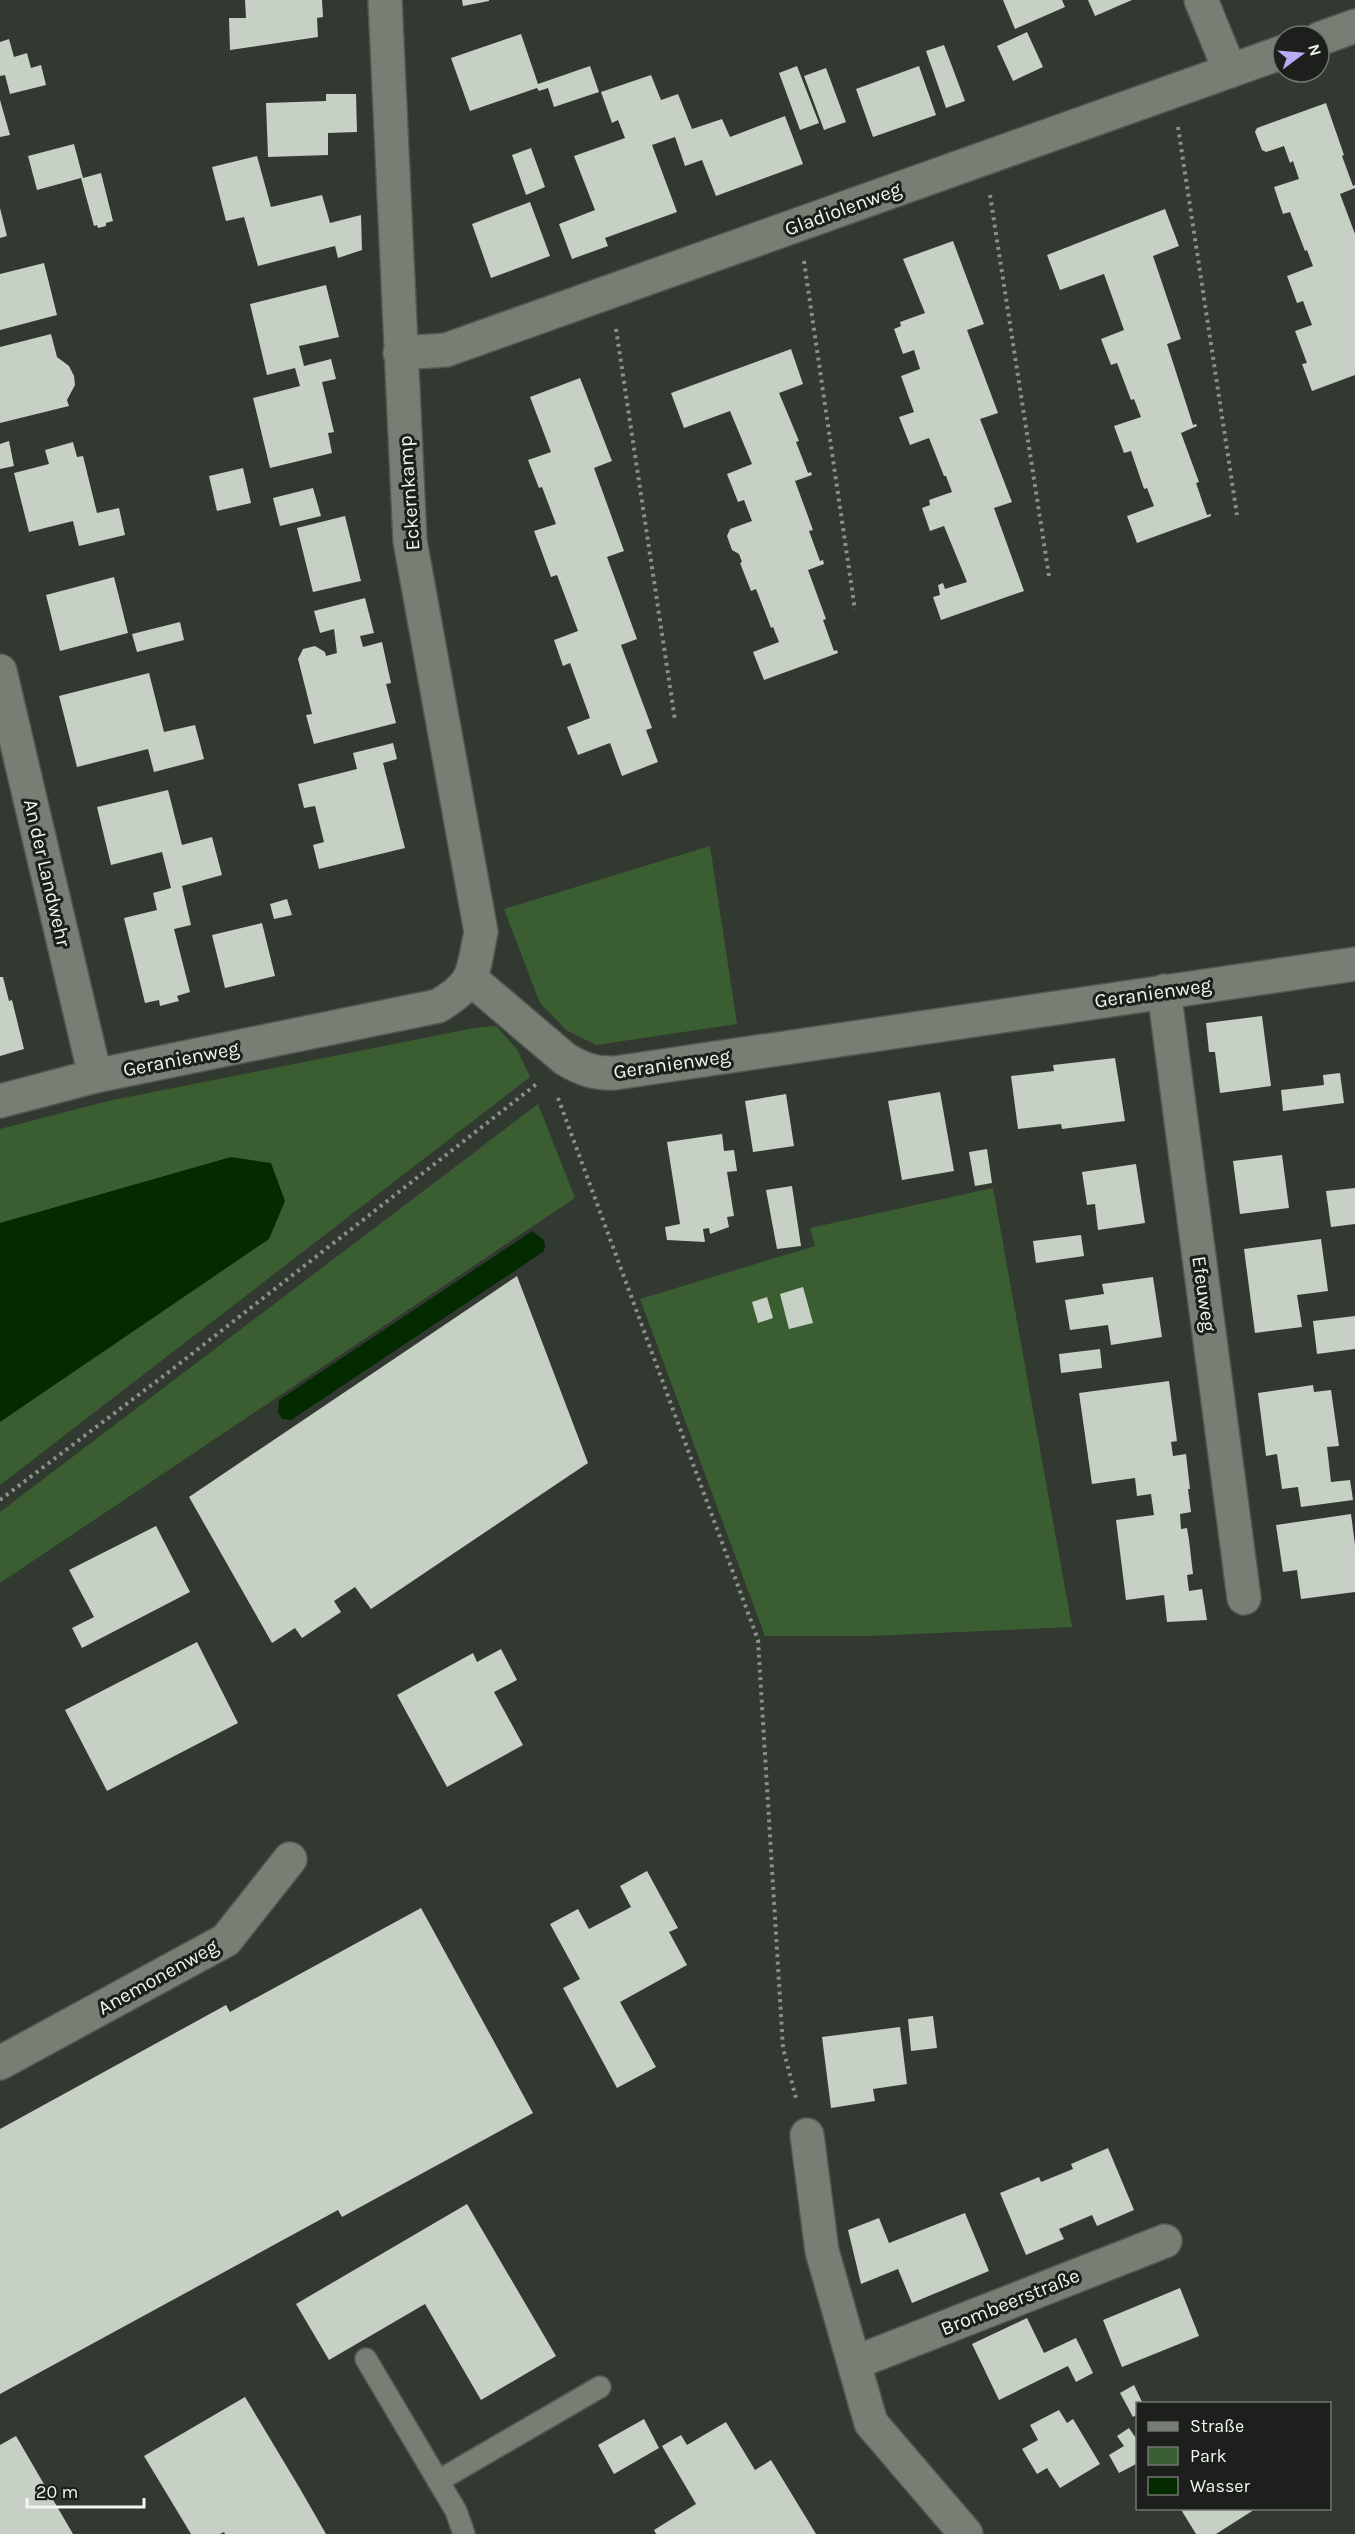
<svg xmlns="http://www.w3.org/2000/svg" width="1355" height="2534" font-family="Karla,sans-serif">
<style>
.green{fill:#3a5e31}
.water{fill:#042a00}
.building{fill:#c7d0c5}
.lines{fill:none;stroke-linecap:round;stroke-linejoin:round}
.service-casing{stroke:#525850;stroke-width:24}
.minor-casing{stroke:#525850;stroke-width:36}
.path{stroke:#8b918a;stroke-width:4;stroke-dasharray:3 4.5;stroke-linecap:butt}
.service{stroke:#777f75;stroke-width:21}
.minor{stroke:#777f75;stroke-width:33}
.labels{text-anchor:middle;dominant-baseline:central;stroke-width:6;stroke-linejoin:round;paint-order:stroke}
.street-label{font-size:20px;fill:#f1f6f0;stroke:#1c1f1b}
</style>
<rect width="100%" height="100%" fill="#323930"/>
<path class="green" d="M 710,846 L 737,1024 L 596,1045 L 566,1030 L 540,1003 L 504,909 Z
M 496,1026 L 517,1049 L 530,1077 L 0,1485 L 0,1129 L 108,1101 L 474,1028 Z
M 538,1104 L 575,1198 L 0,1583 L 0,1512 Z
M 993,1188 L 1072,1627 L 869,1636 L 765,1636 L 640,1299 L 815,1246 L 810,1228 Z"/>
<path class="water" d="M 231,1157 L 271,1163 L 285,1201 L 269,1239 L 0,1422 L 0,1223 Z
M 532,1231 L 544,1240 L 545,1248 L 543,1252 L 291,1420 L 282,1419 L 278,1412 L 279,1400 Z"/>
<path class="building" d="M 245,0 L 322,0 L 323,17 L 317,18 L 318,37 L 230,50 L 229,18 L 246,18 Z
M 462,0 L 489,0 L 489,1 L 463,6 Z
M 1003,0 L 1062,0 L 1065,7 L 1015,29 Z
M 1088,0 L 1132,0 L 1095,16 Z
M 1027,32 L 1043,67 L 1013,81 L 997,46 Z
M 521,34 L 538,84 L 590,66 L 599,92 L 554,107 L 548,88 L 539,91 L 537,88 L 470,111 L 451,58 Z
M 9,39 L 14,57 L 27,53 L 31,68 L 41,65 L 46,85 L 10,94 L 5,75 L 0,76 L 0,42 Z
M 944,45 L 965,101 L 946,108 L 926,51 Z
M 797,66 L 819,123 L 800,130 L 779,73 Z
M 919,66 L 936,115 L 873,137 L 856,89 Z
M 826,68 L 846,122 L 824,130 L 804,76 Z
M 651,75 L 661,100 L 678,94 L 692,129 L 722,119 L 730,137 L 785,116 L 803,164 L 716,196 L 702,160 L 685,166 L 675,137 L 652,145 L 677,212 L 605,238 L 608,246 L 572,259 L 559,224 L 595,210 L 574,156 L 625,138 L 618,120 L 612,123 L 601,92 Z
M 326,94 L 356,94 L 357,132 L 328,133 L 328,155 L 268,157 L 266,103 L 326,101 Z
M 0,100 L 10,135 L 0,137 Z
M 1326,103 L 1344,155 L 1342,156 L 1353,186 L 1355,185 L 1355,188 L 1340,194 L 1355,234 L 1355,375 L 1312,391 L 1302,364 L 1307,363 L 1295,331 L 1312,325 L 1303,301 L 1297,303 L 1287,276 L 1313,266 L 1307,250 L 1305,251 L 1290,212 L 1283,214 L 1274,187 L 1299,179 L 1293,161 L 1290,163 L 1284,146 L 1266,152 L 1262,150 L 1255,132 L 1257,128 Z
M 74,144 L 83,178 L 101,173 L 113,221 L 106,223 L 106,226 L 98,228 L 97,225 L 94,226 L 81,178 L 37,190 L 28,156 Z
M 531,148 L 545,187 L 526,195 L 512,155 Z
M 257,156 L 271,207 L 322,195 L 330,223 L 361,215 L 362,250 L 338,258 L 335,246 L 258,266 L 244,217 L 226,221 L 212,167 Z
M 530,202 L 550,256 L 491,278 L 472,224 Z
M 0,208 L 7,236 L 0,238 Z
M 1165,209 L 1179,246 L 1153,256 L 1181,339 L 1167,344 L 1193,425 L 1196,424 L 1197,426 L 1181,433 L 1199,482 L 1196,483 L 1207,515 L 1211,514 L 1211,516 L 1137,543 L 1127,516 L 1154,506 L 1147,488 L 1144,489 L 1131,451 L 1124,453 L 1114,426 L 1141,417 L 1134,399 L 1131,400 L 1117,363 L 1111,365 L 1101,339 L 1124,330 L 1104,274 L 1060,290 L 1047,255 Z
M 953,241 L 984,324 L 967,330 L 998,413 L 980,419 L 1012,502 L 994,508 L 1024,591 L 941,620 L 933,597 L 940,595 L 938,585 L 943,583 L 945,589 L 967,582 L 944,526 L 930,531 L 922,508 L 930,505 L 929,500 L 952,492 L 946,476 L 944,476 L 929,438 L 910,445 L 899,417 L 914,412 L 901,376 L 920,369 L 914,350 L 903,354 L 894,329 L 901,326 L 900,322 L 925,313 L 903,259 Z
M 44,263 L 57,315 L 0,330 L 0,274 Z
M 326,285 L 339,337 L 299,346 L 304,366 L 331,359 L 336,379 L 322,382 L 334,432 L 328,433 L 332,453 L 270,468 L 253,398 L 300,386 L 295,368 L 267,375 L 250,304 Z
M 51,334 L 57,357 L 69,366 L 74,376 L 75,385 L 67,400 L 69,406 L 0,423 L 0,347 Z
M 791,349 L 803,384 L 779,393 L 799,441 L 796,442 L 808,473 L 811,472 L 812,475 L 795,481 L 813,530 L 809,531 L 820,561 L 823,560 L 824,564 L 808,570 L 826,619 L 823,620 L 834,651 L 837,650 L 838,653 L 764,680 L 753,652 L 779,642 L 773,627 L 771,628 L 756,589 L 751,591 L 740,563 L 742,562 L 739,554 L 732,550 L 727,536 L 730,529 L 752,521 L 744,500 L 738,502 L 727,474 L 752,464 L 730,411 L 684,428 L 671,393 Z
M 580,378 L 612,461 L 594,468 L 624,551 L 607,557 L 637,639 L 621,645 L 652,728 L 646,730 L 658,762 L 622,776 L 610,743 L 578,755 L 567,727 L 590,718 L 570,663 L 563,666 L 554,640 L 578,631 L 557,575 L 551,577 L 534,531 L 556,524 L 542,487 L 539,488 L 528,460 L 551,452 L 530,397 Z
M 9,441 L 14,466 L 0,469 L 0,444 Z
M 73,442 L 77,457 L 83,456 L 97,513 L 119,508 L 125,535 L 79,546 L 73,521 L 29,532 L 14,473 L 49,464 L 45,450 Z
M 243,468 L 251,503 L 217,511 L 209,476 Z
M 313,488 L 321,516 L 280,526 L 273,498 Z
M 345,516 L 361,581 L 313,592 L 297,528 Z
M 114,577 L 128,633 L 60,651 L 46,595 Z
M 365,598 L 374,633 L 360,636 L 363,647 L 382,642 L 391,683 L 386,684 L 396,723 L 314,744 L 306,715 L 312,714 L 298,659 L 303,649 L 315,646 L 325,652 L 326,656 L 337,653 L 334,629 L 320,633 L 314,611 Z
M 180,622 L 184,640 L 137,652 L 132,634 Z
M 149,673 L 164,732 L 195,725 L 204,759 L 154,772 L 148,749 L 77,767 L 59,696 Z
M 393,743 L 397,759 L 383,763 L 405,848 L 319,869 L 313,845 L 324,842 L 315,806 L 304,808 L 298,784 L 357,769 L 353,753 Z
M 168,790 L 182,845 L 212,837 L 222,875 L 182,886 L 191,925 L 174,929 L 190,992 L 177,996 L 179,1001 L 160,1006 L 159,1000 L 145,1003 L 124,918 L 157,910 L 153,893 L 171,888 L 162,852 L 111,865 L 97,807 Z
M 287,899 L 292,915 L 274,919 L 270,904 Z
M 262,923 L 275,976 L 225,988 L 212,935 Z
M 0,977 L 3,977 L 9,1001 L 12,1000 L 24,1049 L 0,1056 Z
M 1262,1016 L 1271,1086 L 1220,1093 L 1215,1052 L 1209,1052 L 1206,1023 Z
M 1115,1058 L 1125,1121 L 1062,1129 L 1061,1124 L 1018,1129 L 1011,1076 L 1054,1071 L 1053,1065 Z
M 1340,1073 L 1344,1103 L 1283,1111 L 1281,1090 L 1324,1085 L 1323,1075 Z
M 940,1092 L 954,1171 L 902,1180 L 888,1101 Z
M 786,1094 L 794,1146 L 753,1152 L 745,1101 Z
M 722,1134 L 724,1151 L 734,1150 L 737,1171 L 727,1172 L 734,1216 L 727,1217 L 729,1227 L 710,1234 L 709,1228 L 703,1229 L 705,1242 L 667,1240 L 665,1227 L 680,1224 L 667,1142 Z
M 987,1149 L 992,1183 L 975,1186 L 969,1152 Z
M 1282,1155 L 1289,1208 L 1240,1214 L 1233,1161 Z
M 1136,1164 L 1145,1223 L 1098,1230 L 1095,1204 L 1087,1205 L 1082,1172 Z
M 792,1186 L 801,1246 L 777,1249 L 766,1190 Z
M 1355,1188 L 1355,1224 L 1331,1227 L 1326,1191 Z
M 1081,1235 L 1084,1256 L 1036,1263 L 1033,1241 Z
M 1321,1239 L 1328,1291 L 1297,1295 L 1302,1327 L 1255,1333 L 1244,1249 Z
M 517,1276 L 588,1463 L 371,1609 L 355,1587 L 334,1601 L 341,1612 L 302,1638 L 295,1628 L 272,1643 L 189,1497 Z
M 1153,1277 L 1162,1337 L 1111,1345 L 1108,1325 L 1070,1330 L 1065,1300 L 1104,1294 L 1102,1284 Z
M 803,1287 L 813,1323 L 789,1329 L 780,1294 Z
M 767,1297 L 773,1318 L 758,1323 L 752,1302 Z
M 1355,1316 L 1355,1349 L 1317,1354 L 1313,1321 Z
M 1100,1349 L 1102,1368 L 1061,1373 L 1059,1354 Z
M 1169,1381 L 1177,1441 L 1171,1442 L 1173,1456 L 1186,1454 L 1190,1489 L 1188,1489 L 1191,1512 L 1180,1514 L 1181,1529 L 1187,1528 L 1189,1540 L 1193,1574 L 1187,1575 L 1189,1591 L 1202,1589 L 1207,1620 L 1167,1622 L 1164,1595 L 1126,1600 L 1116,1520 L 1154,1515 L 1151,1494 L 1137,1496 L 1135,1478 L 1092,1484 L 1079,1393 Z
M 1313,1385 L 1314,1392 L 1331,1390 L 1339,1446 L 1327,1447 L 1331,1482 L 1350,1480 L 1353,1500 L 1301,1507 L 1298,1487 L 1282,1489 L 1277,1454 L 1266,1456 L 1258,1393 Z
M 1351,1514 L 1355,1545 L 1355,1592 L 1301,1599 L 1297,1570 L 1283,1572 L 1276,1525 Z
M 156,1526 L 190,1592 L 82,1648 L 72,1628 L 94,1617 L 69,1570 Z
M 197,1642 L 238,1723 L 107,1791 L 65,1710 Z
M 501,1649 L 517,1680 L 494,1692 L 523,1745 L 447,1787 L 397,1695 L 473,1653 L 477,1662 Z
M 647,1871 L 678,1928 L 669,1932 L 687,1965 L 620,2002 L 656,2067 L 617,2088 L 563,1988 L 580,1979 L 550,1924 L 578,1909 L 589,1929 L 631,1907 L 620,1886 Z
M 421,1908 L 533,2113 L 342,2217 L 338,2210 L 0,2394 L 0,2129 L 226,2005 L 230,2012 Z
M 933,2016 L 937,2048 L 911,2051 L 908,2019 Z
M 900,2027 L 907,2084 L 873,2089 L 875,2101 L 831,2108 L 822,2037 Z
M 1108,2148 L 1134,2210 L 1097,2226 L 1092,2215 L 1059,2229 L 1064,2239 L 1026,2255 L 1000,2193 L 1039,2177 L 1041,2182 L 1073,2169 L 1071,2164 Z
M 467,2204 L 556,2356 L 481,2400 L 425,2304 L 329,2360 L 296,2304 Z
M 965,2213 L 989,2271 L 912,2303 L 898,2269 L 861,2284 L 848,2230 L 879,2218 L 889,2243 Z
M 1180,2288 L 1199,2336 L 1122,2367 L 1103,2320 Z
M 1027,2318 L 1044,2353 L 1076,2338 L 1093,2373 L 1076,2382 L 1068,2366 L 999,2400 L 972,2344 Z
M 1134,2385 L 1143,2404 L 1138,2404 L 1138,2414 L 1133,2417 L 1120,2393 Z
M 245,2397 L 299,2487 L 326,2534 L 225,2534 L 224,2532 L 220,2534 L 191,2534 L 144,2456 Z
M 1059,2410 L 1067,2423 L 1073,2419 L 1100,2464 L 1060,2488 L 1047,2468 L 1037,2474 L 1022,2449 L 1038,2440 L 1030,2425 Z
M 644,2419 L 659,2448 L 614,2474 L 598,2445 Z
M 726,2422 L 755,2470 L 771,2460 L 816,2534 L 656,2534 L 654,2530 L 696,2504 L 662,2446 L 681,2435 L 687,2445 Z
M 1129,2428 L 1138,2441 L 1138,2463 L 1119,2473 L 1109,2455 L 1124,2446 L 1117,2436 Z
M 16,2436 L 73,2534 L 0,2534 L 0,2445 Z
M 1180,2508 L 1257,2508 L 1216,2534 L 1196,2534 Z"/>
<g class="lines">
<defs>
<path id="service" d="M 366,2359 L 456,2511 L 464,2534
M 438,2481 L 600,2387"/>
<path id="minor" d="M 1201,0 L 1230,71
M 1319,39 L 1355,26
M 400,353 L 446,350 L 1283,52
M 0,671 L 95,1076
M 471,979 L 565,1059 C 582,1069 595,1074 615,1073 L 1355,964
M 1164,991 L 1244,1598
M 0,1101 L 95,1076 L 438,1006 C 477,983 472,973 481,932 L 410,541 L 385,0
M 0,2063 L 226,1940 L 290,1859
M 807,2135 L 822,2251 L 871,2423 L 966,2534
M 854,2363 L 1165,2241"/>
</defs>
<use href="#service" class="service-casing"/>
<use href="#minor" class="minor-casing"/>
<path class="path" d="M 1178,127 L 1237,515
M 990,195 L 1049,576
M 804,261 L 855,610
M 616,329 L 675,720
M 558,1098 L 758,1640 L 783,2048 L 797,2102
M 0,1500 L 170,1371 L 538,1083"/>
<use href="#service" class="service"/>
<use href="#minor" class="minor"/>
</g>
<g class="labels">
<g class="street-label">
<text transform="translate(843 209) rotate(-20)">Gladiolenweg</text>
<text transform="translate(409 493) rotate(-94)">Eckernkamp</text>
<text transform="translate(47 873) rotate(77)">An der Landwehr</text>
<text transform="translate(1153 993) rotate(-8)">Geranienweg</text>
<text transform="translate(181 1059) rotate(-11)">Geranienweg</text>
<text transform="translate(672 1064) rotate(-8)">Geranienweg</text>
<text transform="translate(1204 1294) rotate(82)">Efeuweg</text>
<text transform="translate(158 1977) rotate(-29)">Anemonenweg</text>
<text transform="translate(1010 2302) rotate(-22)">Brombeerstraße</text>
</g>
</g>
<rect x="1136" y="2402" width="195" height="108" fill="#1c1f1b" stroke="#717570" stroke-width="1.5"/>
<rect x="1148" y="2422" width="30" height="9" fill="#777f75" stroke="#717570" stroke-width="1.5"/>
<text x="1190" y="2432" font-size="18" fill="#f1f6f0">Straße</text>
<rect x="1148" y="2447" width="30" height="18" fill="#3a5e31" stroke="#717570" stroke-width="1.5"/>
<text x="1190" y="2462" font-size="18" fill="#f1f6f0">Park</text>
<rect x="1148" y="2477" width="30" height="18" fill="#042a00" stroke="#717570" stroke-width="1.5"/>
<text x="1190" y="2492" font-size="18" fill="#f1f6f0">Wasser</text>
<g transform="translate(1301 54) rotate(74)"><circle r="28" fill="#1c1f1b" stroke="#717570" stroke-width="1.5"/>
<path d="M0-4.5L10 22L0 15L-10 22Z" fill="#b6acf8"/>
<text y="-9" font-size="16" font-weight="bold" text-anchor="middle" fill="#f1f6f0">N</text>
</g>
<path d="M27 2498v9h117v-9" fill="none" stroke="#f1f6f0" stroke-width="3"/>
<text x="36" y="2498" font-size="18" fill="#f1f6f0" stroke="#1c1f1b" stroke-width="4.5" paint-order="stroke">20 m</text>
</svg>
